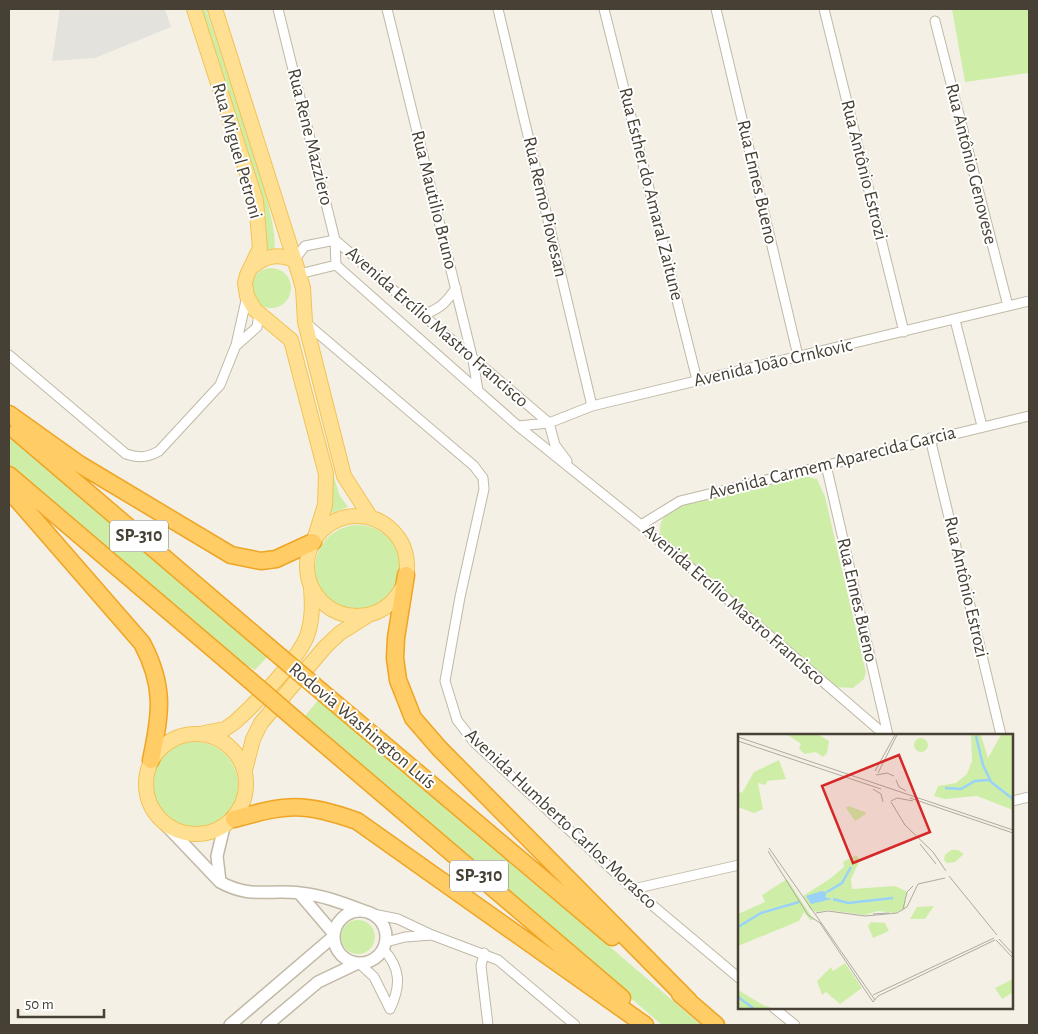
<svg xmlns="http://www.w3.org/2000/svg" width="1038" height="1034" font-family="'Alegreya Sans',sans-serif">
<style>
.green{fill:#ceeea8}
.parking{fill:#e4e2dd}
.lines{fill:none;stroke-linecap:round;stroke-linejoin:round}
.minor-casing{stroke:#c1b8a6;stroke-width:11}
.tertiary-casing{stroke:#c1b8a6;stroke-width:14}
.primary-casing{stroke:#f1c356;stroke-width:16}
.motorway-casing{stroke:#efa524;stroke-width:19}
.minor{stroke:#fff;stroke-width:9}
.tertiary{stroke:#fff;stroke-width:11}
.primary{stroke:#ffe093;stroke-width:14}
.motorway{stroke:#ffcc65;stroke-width:16}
.motorway-bridge-casing{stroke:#efa524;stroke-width:19;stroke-linecap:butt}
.motorway-bridge{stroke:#ffcc65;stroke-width:16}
.labels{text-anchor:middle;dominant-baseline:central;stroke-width:4;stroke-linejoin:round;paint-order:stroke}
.shield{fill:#fff;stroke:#7e7971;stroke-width:1}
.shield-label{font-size:18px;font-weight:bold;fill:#474034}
.street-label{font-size:19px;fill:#474034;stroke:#fff}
.inset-river{fill:none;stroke:#9ad1f8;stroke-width:2.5}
.inset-road{fill:none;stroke:#afaa9e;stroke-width:1}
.view{fill:#d62828;fill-opacity:0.15;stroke:#d62828;stroke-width:2.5}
.inset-edge{fill:none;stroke:#474034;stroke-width:2.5}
</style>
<rect width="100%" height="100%" fill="#f4f0e5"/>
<path class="green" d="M 200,9 L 206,9 C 217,44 283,225 274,249 L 266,249 Z
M 952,9 L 1029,9 L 1029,73 L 965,82 Z
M251 288a20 20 0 1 1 40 0a20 20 0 1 1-40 0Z
M 9,432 L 269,655 L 255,670 L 243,663 L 9,465 Z
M 326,453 L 340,496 L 348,507 L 326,515 Z
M 803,476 L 817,479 L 825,497 L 866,672 L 864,679 L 853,688 L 835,687 L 662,539 C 657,525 662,517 673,507 Z
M315 568a43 43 0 1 1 86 0a43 43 0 1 1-86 0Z
M 320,698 L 701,1025 L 662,1025 L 304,717 Z
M152 785a43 43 0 1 1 86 0a43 43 0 1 1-86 0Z
M341 937a17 17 0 1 1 34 0a17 17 0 1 1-34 0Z"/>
<path class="parking" d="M 60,9 L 165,9 L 171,27 L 95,58 L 52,61 Z"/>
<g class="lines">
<defs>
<path id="minor" d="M 278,9 L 335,240 L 336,265
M 387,9 L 473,360 L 478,391
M 498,9 L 592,406
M 604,9 L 697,380
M 716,9 L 798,356
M 824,9 L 904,332
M 935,21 L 1008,306
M 294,260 L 305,246 L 335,240 L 549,423 L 555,445 L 567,461
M 336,265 L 518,426 L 641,525 L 885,735
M 299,274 L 336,265
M 421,315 C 439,310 446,303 456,288
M 955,320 L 982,426
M 306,323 L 474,466 L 483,478 L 484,489 L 460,597 L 445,681 L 457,720 L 474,742 L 633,889 L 739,978
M 237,345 L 257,327 L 259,314
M 9,355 L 126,454 C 138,458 147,458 159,451 L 220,385 L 236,345 L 247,296
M 518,426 L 549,423 L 592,406 L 1029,301
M 930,438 L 1001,735
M 826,465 L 888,735
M 641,525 L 680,501 L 1029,416
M 1012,801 L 1029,797
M 633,889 L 739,865
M 373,914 L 398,919 L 432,935 L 498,960 L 575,1025
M 386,942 L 405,937 L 432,935
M 383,949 C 401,968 401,986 390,1009
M 484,953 L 481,966 L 488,1025
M 359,963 L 374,977 L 390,1009
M 774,1008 L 795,1025"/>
<path id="tertiary" d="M 160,819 L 220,882 C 251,899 268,889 300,893 C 322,895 343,903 364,911
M 220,882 L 217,856 L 224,827
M 299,893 L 334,934
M334 937a26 26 0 1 1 52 0a26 26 0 1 1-52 0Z
M 230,1025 L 334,936
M 267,1025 L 318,982 L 358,963"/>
<path id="primary" d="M 194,9 L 256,201 L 260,248 L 247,275 L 245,283 L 247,296 L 255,310 L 291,340 L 326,474 L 325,505 L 315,537
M 215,9 L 299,274 L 303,288 L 305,322 L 344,476 L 371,518
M 253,266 C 267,255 278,254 294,260
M307 566a50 50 0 1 1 100 0a50 50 0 1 1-100 0Z
M 204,733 L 225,729 L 235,722 C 255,704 301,657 308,633 C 313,617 312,603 311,587
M146 784a50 50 0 1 1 100 0a50 50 0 1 1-100 0Z
M 245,770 L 253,739 L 261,723 L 325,647 L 340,633 L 367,616"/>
<path id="motorway" d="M 9,414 L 79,464 L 231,555 L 261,561 L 276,559 L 313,542
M 17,432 L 270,648
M 9,475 L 246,677
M 9,490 L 142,643 C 165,686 161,714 151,760
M 406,575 L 396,638 L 395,658 L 398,680 L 413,718 L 439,748 L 689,1001
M 329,698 L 612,937
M 304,727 L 622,998
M 234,819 C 288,804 303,802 357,821 L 645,1025
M 680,994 L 716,1025"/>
</defs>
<use href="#minor" class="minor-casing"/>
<use href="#tertiary" class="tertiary-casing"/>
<use href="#primary" class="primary-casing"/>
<use href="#motorway" class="motorway-casing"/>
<use href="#minor" class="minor"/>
<use href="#tertiary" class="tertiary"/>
<use href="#primary" class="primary"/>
<use href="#motorway" class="motorway"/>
<defs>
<path id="motorway-bridge" d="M 270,648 L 329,698
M 246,677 L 304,727"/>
</defs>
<use href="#motorway-bridge" class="motorway-bridge-casing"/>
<use href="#motorway-bridge" class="motorway-bridge"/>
</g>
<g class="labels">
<g class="shield">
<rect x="110" y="520.5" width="58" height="31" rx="4"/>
<rect x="450" y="860.5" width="58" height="31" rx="4"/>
</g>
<g class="shield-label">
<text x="139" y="536">SP-310</text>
<text x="479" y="876">SP-310</text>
</g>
<g class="street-label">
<text transform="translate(310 137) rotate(76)">Rua Rene Mazziero</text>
<text transform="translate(237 151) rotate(74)">Rua Miguel Petroni</text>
<text transform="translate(971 164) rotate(76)">Rua Antônio Genovese</text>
<text transform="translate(864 170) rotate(76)">Rua Antônio Estrozi</text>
<text transform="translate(757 182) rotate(77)">Rua Ennes Bueno</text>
<text transform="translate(651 194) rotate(76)">Rua Esther do Amaral Zaitune</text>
<text transform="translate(434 200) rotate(76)">Rua Mautilio Bruno</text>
<text transform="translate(545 207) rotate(77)">Rua Remo Piovesan</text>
<text transform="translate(437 327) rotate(41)">Avenida Ercílio Mastro Francisco</text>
<text transform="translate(773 363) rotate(-13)">Avenida João Crnkovic</text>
<text transform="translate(832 463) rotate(-14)">Avenida Carmem Aparecida Garcia</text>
<text transform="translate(966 587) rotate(77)">Rua Antônio Estrozi</text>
<text transform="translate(857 600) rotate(77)">Rua Ennes Bueno</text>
<text transform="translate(734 605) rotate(41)">Avenida Ercílio Mastro Francisco</text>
<text transform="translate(362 726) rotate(40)">Rodovia Washington Luís</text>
<text transform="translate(561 819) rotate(43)">Avenida Humberto Carlos Morasco</text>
</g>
</g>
<g transform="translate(738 734)">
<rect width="275" height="275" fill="#f4f0e5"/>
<path d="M 50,1 L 81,1 L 91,7 L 89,19 L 85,23 L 78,18 L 66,20 L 61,14 L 63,10 ZM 233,1 L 243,1 L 250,24 L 263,1 L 275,1 L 275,76 L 239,62 L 207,65 L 196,62 L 200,52 L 218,49 L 229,40 L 234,27 ZM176 11a7 7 0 1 1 14 0a7 7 0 1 1-14 0ZM 41,26 L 48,45 L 29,47 L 28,51 L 20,49 L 25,75 L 16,79 L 0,73 L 0,57 L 4,59 L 16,38 ZM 110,72 L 127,78 L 128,80 L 117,87 L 108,74 ZM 213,116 L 220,116 L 226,120 L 217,128 L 209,129 L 206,126 L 207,121 ZM 118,121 L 122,126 L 113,145 L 114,155 L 157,152 L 168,157 L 167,174 L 157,179 L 140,177 L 127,181 L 90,176 L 78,178 L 72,175 L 65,162 L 93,144 L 106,133 L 105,128 ZM 49,145 L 76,186 L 72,186 L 66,178 L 61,187 L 0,212 L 0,180 L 27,168 L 24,161 ZM 196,172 L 187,185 L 172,185 L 179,173 ZM 133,188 L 147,189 L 151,197 L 135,204 L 130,192 ZM 107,229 L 124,254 L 102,270 L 88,258 L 84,261 L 79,247 L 93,233 L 95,237 ZM 275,245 L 275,258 L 264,265 L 257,254 ZM 0,256 L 25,271 L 34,274 L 0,274 Z" fill="#ceeea8"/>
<path d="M 84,157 L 89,158 L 87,163 L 94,165 L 73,170 L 68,162 Z" fill="#9ad1f8"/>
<path class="inset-river" d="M 238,2 L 245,31 L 253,48 L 275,65M 207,54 L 223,55 L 237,47 L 251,46M 89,158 L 104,149 L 113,133M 95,165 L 110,169 L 155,164M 0,193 L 23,179 L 61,168M 0,263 L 15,274"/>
<path class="inset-road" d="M 0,3 L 275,96M 0,7 L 143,55M 137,37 L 157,1M 140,39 L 159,1M 138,41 L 149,39 L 156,42M 158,46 L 161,53 L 168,57M 135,55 L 143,60 L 145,68M 172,64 L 275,99M 153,67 L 159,64 L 175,67M 153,68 L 167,91 L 195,118 L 208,137M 182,110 L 198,130M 31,114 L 137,266M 30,117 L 70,181 L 82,189 L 135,268 L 140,262 L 257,206M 211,142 L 259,201M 180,150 L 207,144M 165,175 L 169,158 L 175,152M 78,179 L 90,177 L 127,182 L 159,179 L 169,173 L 180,150M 135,180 L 151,179M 261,205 L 275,220M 258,206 L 275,224M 135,261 L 256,204"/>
<path class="view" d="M 161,21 L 192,98 L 115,129 L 84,52 Z"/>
<rect width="275" height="275" class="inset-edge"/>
</g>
<rect width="1038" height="1034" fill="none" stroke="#474034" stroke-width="20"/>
<path d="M18 1009v8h86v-8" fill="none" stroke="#474034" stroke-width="2.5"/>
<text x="25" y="1009" font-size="15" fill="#474034" stroke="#ffffff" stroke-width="4" paint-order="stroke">50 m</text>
</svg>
